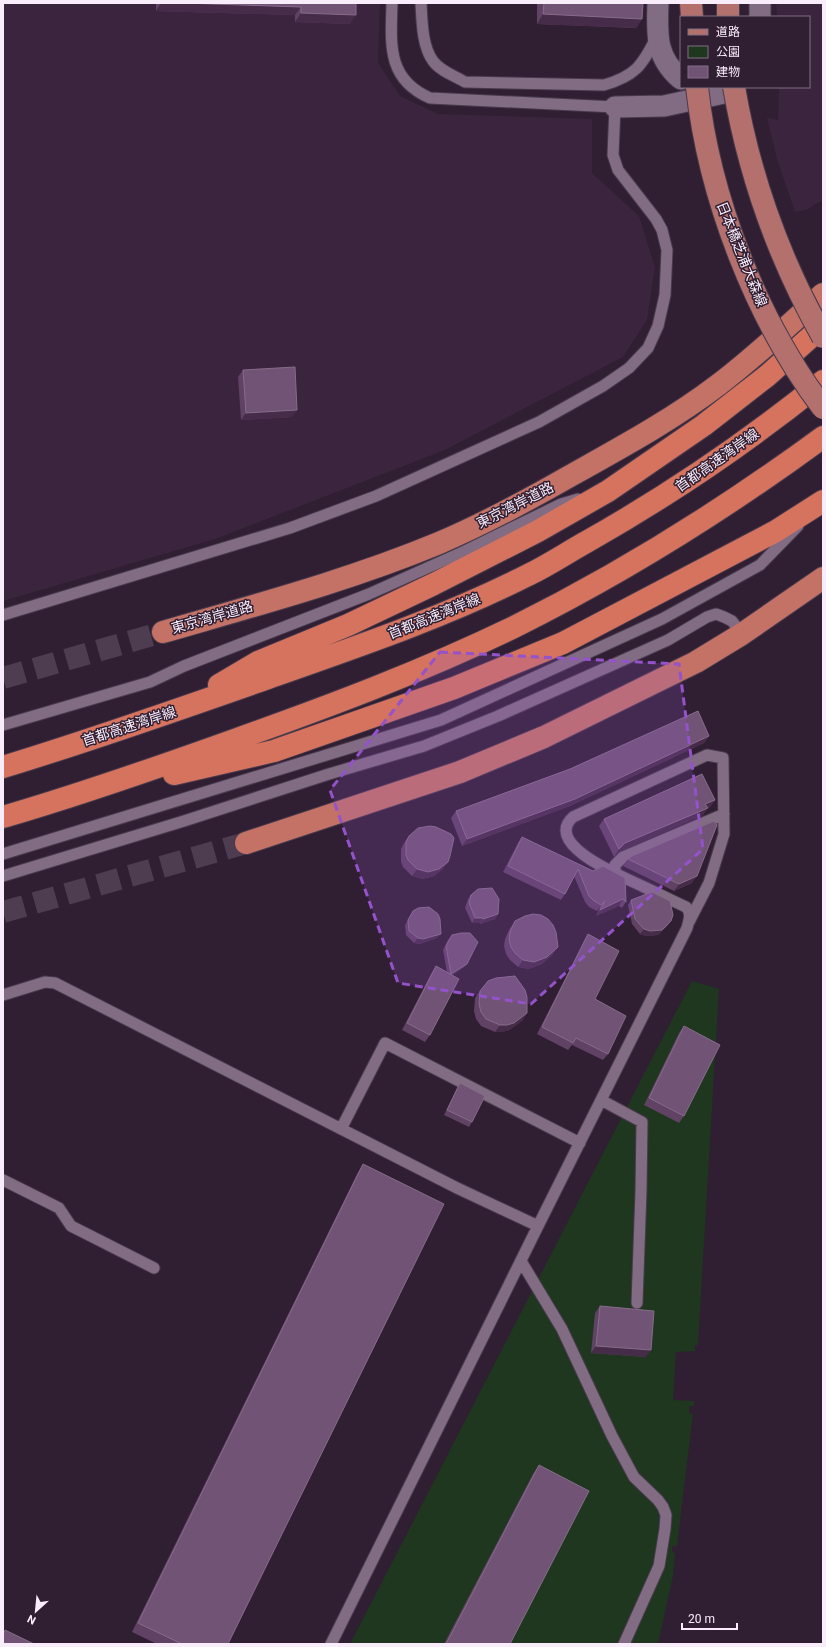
<svg xmlns="http://www.w3.org/2000/svg" width="826" height="1647" font-family="Roboto,'Noto Sans JP',sans-serif">
<style>
.built{fill:#3b243e}
.green{fill:#1e371e}
.lines{fill:none;stroke-linecap:round;stroke-linejoin:round}
.trunk-tunnel{stroke:#4e3d50;stroke-width:22;stroke-dasharray:22 11;stroke-linecap:butt}
.service-casing{stroke:#493a4c;stroke-width:13}
.minor-casing{stroke:#493a4c;stroke-width:23}
.primary-casing{stroke:#493a4c;stroke-width:24}
.trunk-casing{stroke:#493a4c;stroke-width:24}
.motorway-casing{stroke:#493a4c;stroke-width:24}
.service{stroke:#816c84;stroke-width:11}
.minor{stroke:#816c84;stroke-width:21}
.primary{stroke:#b3706d;stroke-width:22}
.trunk{stroke:#c47266;stroke-width:22}
.motorway{stroke:#d5735e;stroke-width:22}
.primary-bridge-casing{stroke:#493a4c;stroke-width:24;stroke-linecap:butt}
.primary-bridge{stroke:#b3706d;stroke-width:22}
.wall{fill:#604264}
.shaded-wall{fill:#462c49}
.building{fill:#715475;stroke:#866c8a}
.marked{fill:#9453cb;fill-opacity:0.2;stroke:#9453cb;stroke-width:3;stroke-dasharray:8 5;stroke-linejoin:round}
.labels{text-anchor:middle;dominant-baseline:central;stroke-width:3;stroke-linejoin:round;paint-order:stroke}
.street-label{font-size:14px;fill:#f9edfb;stroke:#301e32}
</style>
<rect width="100%" height="100%" fill="#301e32"/>
<path class="built" d="M 3,3 L 380,3 L 378,63 L 400,96 L 438,114 L 592,119 L 592,173 L 639,216 L 655,267 L 647,320 L 623,357 L 445,450 L 215,539 L 3,601 Z
M 776,3 L 823,3 L 823,200 L 806,210 L 795,212 L 777,159 L 767,118 L 778,120 L 779,87 L 809,87 L 809,17 L 777,17 Z"/>
<path class="green" d="M 692,981 L 719,989 L 698,1345 L 695,1345 L 695,1350 L 697,1351 L 676,1352 L 673,1400 L 694,1401 L 694,1406 L 690,1406 L 689,1413 L 693,1414 L 677,1546 L 672,1546 L 672,1552 L 675,1553 L 673,1576 L 658,1644 L 350,1644 Z"/>
<g class="lines">
<path class="trunk-tunnel" d="M 3,678 L 163,632
M 3,912 L 246,843"/>
<defs>
<path id="service" d="M 421,3 C 422,21 422,46 433,61 C 440,71 455,76 465,82 L 604,85 C 635,76 642,66 656,38
M 3,615 L 290,528 L 376,496 L 539,422 L 603,386 L 629,368 L 648,348 L 658,326 L 665,295 L 667,250 L 662,230 L 656,219 L 618,170 L 613,155 L 615,107 L 430,98 C 386,79 391,43 392,3
M 3,725 L 150,682 L 184,666 L 369,594 L 465,551 L 561,504 L 578,499
M 3,854 L 441,720 L 662,619 L 760,565 L 798,526
M 615,873 L 615,865 L 623,857 L 724,814
M 3,876 L 184,821 L 329,774 L 424,746 L 498,716 L 668,640 L 707,617 L 716,614 L 724,617 L 732,621 L 742,634
M 3,995 L 45,982 L 55,983 L 457,1188 L 538,1226 L 331,1644
M 601,1100 L 642,1122 L 641,1191 L 637,1303
M 341,1129 L 385,1043 L 580,1143
M 3,1180 L 59,1208 L 71,1226 L 154,1268
M 538,1226 L 687,928 C 689,920 692,913 686,907 C 671,900 657,893 642,886 C 624,877 542,845 573,817 L 707,755 L 723,758 L 724,834 L 709,883 L 689,922
M 521,1261 L 562,1329 L 612,1436 L 634,1477 L 658,1500 L 663,1507 L 666,1515 L 665,1529 L 659,1566 L 624,1644"/>
<path id="minor" d="M 658,3 C 657,34 655,57 681,79
M 760,17 L 760,3
M 615,107 L 664,106 L 724,93"/>
<path id="primary" d="M 691,3 L 692,17
M 728,3 L 728,17"/>
<path id="trunk" d="M 163,632 C 256,605 350,580 439,543 C 484,524 528,500 570,476 C 620,448 672,420 718,385 C 755,357 789,325 823,294
M 246,843 L 460,772 L 544,737 L 696,662 L 742,634 L 823,578"/>
<path id="motorway" d="M 219,685 L 258,662 L 348,625 L 434,584 L 538,531 L 608,491 L 704,425 L 767,376 L 823,326
M 3,767 C 92,740 180,709 268,678 C 356,647 445,617 528,575 C 549,565 568,552 588,541 C 671,494 749,441 823,381
M 174,774 L 274,751 L 454,688 L 563,643 L 776,531 L 823,501
M 3,817 C 82,794 159,767 237,739 C 330,706 423,671 512,628 C 621,574 725,509 823,437"/>
</defs>
<use href="#service" class="service-casing"/>
<use href="#minor" class="minor-casing"/>
<use href="#primary" class="primary-casing"/>
<use href="#trunk" class="trunk-casing"/>
<use href="#motorway" class="motorway-casing"/>
<use href="#service" class="service"/>
<use href="#minor" class="minor"/>
<use href="#primary" class="primary"/>
<use href="#trunk" class="trunk"/>
<use href="#motorway" class="motorway"/>
<defs>
<path id="primary-bridge" d="M 697,87 C 709,197 756,319 823,408
M 734,87 C 749,175 779,259 823,337"/>
</defs>
<use href="#primary-bridge" class="primary-bridge-casing"/>
<use href="#primary-bridge" class="primary-bridge"/>
</g>
<path class="wall" d="M 156,3 L 356,3 L 350,24 L 295,22 L 295,15 L 156,11 Z
M 537,3 L 643,3 L 642,19 L 636,28 L 537,24 Z
M 243,370 L 292,417 L 241,420 L 238,377 Z
M 709,736 L 704,743 L 570,806 L 462,846 L 451,818 L 456,811 Z
M 715,800 L 710,807 L 707,808 L 703,815 L 620,851 L 614,857 L 599,826 L 604,819 Z
M 409,836 L 443,869 L 434,876 L 423,879 L 412,876 L 403,867 L 401,862 L 401,849 L 404,843 Z
M 522,837 L 593,871 L 626,902 L 622,908 L 619,906 L 596,916 L 600,907 L 597,911 L 589,907 L 585,902 L 574,876 L 565,894 L 561,900 L 503,872 L 518,843 Z
M 628,859 L 692,883 L 674,891 L 623,866 Z
M 471,895 L 498,914 L 495,919 L 480,924 L 480,923 L 472,923 L 465,908 L 468,899 Z
M 631,900 L 671,921 L 667,926 L 658,935 L 646,936 L 640,934 L 632,924 L 628,905 Z
M 413,911 L 437,938 L 420,944 L 414,943 L 406,935 L 405,925 Z
M 515,921 L 553,954 L 542,964 L 529,969 L 518,967 L 510,960 L 506,954 L 504,946 L 505,939 L 510,928 Z
M 588,934 L 595,999 L 608,1054 L 603,1060 L 572,1045 L 568,1050 L 537,1034 L 584,941 Z
M 452,935 L 467,964 L 463,968 L 453,975 L 430,1035 L 425,1042 L 402,1030 L 431,974 L 436,966 L 447,972 L 443,950 L 448,940 Z
M 480,991 L 527,1013 L 522,1021 L 509,1030 L 502,1032 L 495,1032 L 481,1026 L 476,1019 L 474,1011 L 475,998 Z
M 684,1026 L 684,1116 L 679,1123 L 644,1105 L 679,1033 Z
M 460,1083 L 472,1122 L 469,1127 L 444,1115 L 457,1088 Z
M 363,1164 L 228,1644 L 157,1644 L 132,1632 L 357,1174 Z
M 600,1306 L 646,1357 L 591,1353 L 595,1313 Z
M 539,1465 L 510,1644 L 444,1644 L 533,1474 Z"/>
<path class="shaded-wall" d="M 161,3 L 183,3 L 301,7 L 295,15 L 156,11 Z
M 301,13 L 356,15 L 350,24 L 295,22 Z
M 543,14 L 642,19 L 636,28 L 537,24 Z
M 297,410 L 292,417 L 241,420 L 246,413 Z
M 709,736 L 704,743 L 570,806 L 462,846 L 467,839 Z
M 715,800 L 710,807 L 700,811 L 705,804 Z
M 708,808 L 703,815 L 620,851 L 614,857 L 619,849 L 625,843 Z
M 448,862 L 443,869 L 434,876 L 423,879 L 412,876 L 417,869 Z
M 697,876 L 692,883 L 674,891 L 679,884 Z
M 623,899 L 619,906 L 596,916 L 600,910 Z
M 498,914 L 495,919 L 480,924 L 483,919 Z
M 475,918 L 483,918 L 480,923 L 472,923 Z
M 671,921 L 667,926 L 658,935 L 646,936 L 640,934 L 644,929 Z
M 441,934 L 437,938 L 420,944 L 414,943 L 418,938 Z
M 558,947 L 553,954 L 542,964 L 529,969 L 518,967 L 523,960 Z
M 467,964 L 463,968 L 448,979 L 451,974 Z
M 527,1013 L 522,1021 L 509,1030 L 502,1032 L 495,1032 L 500,1025 Z
M 596,1346 L 651,1350 L 646,1357 L 591,1353 Z"/>
<path class="building" d="M 183,3 L 356,3 L 356,15 L 301,13 L 301,7 Z
M 544,3 L 643,3 L 642,19 L 543,14 Z
M 295,367 L 297,410 L 246,413 L 243,370 Z
M 698,711 L 709,736 L 575,799 L 467,839 L 456,811 L 570,769 Z
M 702,774 L 715,800 L 705,804 L 708,808 L 625,843 L 619,849 L 604,819 Z
M 714,821 L 717,825 L 697,876 L 679,884 L 628,859 L 632,856 Z
M 430,826 L 436,827 L 451,834 L 454,838 L 450,856 L 448,862 L 439,869 L 428,872 L 417,869 L 408,860 L 406,855 L 406,842 L 409,836 L 418,828 Z
M 522,837 L 593,871 L 603,866 L 625,878 L 626,902 L 623,899 L 600,910 L 605,901 L 601,905 L 594,901 L 589,896 L 578,869 L 565,894 L 508,866 Z
M 492,888 L 499,899 L 498,914 L 483,919 L 483,918 L 475,918 L 469,903 L 471,895 L 478,889 Z
M 652,892 L 670,901 L 673,915 L 671,921 L 662,930 L 650,931 L 644,929 L 635,919 L 631,900 Z
M 429,907 L 438,914 L 440,919 L 441,934 L 423,939 L 418,938 L 409,931 L 408,920 L 413,911 L 418,908 Z
M 533,914 L 541,915 L 548,919 L 553,925 L 556,932 L 558,947 L 547,957 L 534,962 L 523,960 L 515,953 L 511,947 L 509,939 L 510,932 L 515,921 L 525,916 Z
M 461,933 L 470,933 L 478,942 L 467,964 L 451,974 L 446,946 L 452,935 Z
M 588,934 L 619,951 L 595,999 L 626,1016 L 608,1054 L 576,1038 L 573,1043 L 542,1027 Z
M 436,966 L 459,979 L 430,1035 L 407,1023 Z
M 515,976 L 525,990 L 527,997 L 527,1013 L 514,1023 L 507,1025 L 500,1025 L 486,1019 L 481,1012 L 479,1004 L 480,991 L 488,981 L 496,978 Z
M 684,1026 L 720,1045 L 684,1116 L 649,1098 Z
M 460,1083 L 485,1096 L 472,1122 L 447,1110 Z
M 363,1164 L 444,1204 L 228,1644 L 182,1644 L 138,1623 Z
M 600,1306 L 654,1311 L 651,1350 L 596,1346 Z
M 539,1465 L 589,1491 L 510,1644 L 446,1644 Z
M 5,1630 L 34,1644 L 3,1644 L 3,1635 Z"/>
<path class="marked" d="M 440,652 L 679,664 L 703,849 L 531,1004 L 398,983 L 330,790 Z"/>
<g class="labels">
<g class="street-label">
<text transform="translate(742 254) rotate(68)">日本橋芝浦大森線</text>
<text transform="translate(717 460) rotate(-35)">首都高速湾岸線</text>
<text transform="translate(515 505) rotate(-27)">東京湾岸道路</text>
<text transform="translate(434 616) rotate(-22)">首都高速湾岸線</text>
<text transform="translate(212 617) rotate(-16)">東京湾岸道路</text>
<text transform="translate(129 726) rotate(-18)">首都高速湾岸線</text>
</g>
</g>
<rect width="826" height="1647" fill="none" stroke="#f9edfb" stroke-width="8"/>
<rect x="680" y="16" width="130" height="72" fill="#301e32" stroke="#807182"/>
<rect x="688" y="29" width="20" height="6" fill="#b3706d" stroke="#807182"/>
<text x="716" y="36" font-size="12" fill="#f9edfb">道路</text>
<rect x="688" y="46" width="20" height="12" fill="#1e371e" stroke="#807182"/>
<text x="716" y="56" font-size="12" fill="#f9edfb">公園</text>
<rect x="688" y="66" width="20" height="12" fill="#715475" stroke="#807182"/>
<text x="716" y="76" font-size="12" fill="#f9edfb">建物</text>
<g transform="translate(36 1611) rotate(207)" stroke="#301e32" stroke-width="3" paint-order="stroke">
<path d="M0-3L7 15L0 10L-7 15Z" fill="#f9edfb"/>
<text y="-6" font-size="11" font-weight="bold" text-anchor="middle" fill="#f9edfb">N</text>
</g>
<path d="M682 1623v6h55v-6" fill="none" stroke="#f9edfb" stroke-width="2"/>
<text x="688" y="1623" font-size="12" fill="#f9edfb" stroke="#301e32" stroke-width="3" paint-order="stroke">20 m</text>
</svg>
